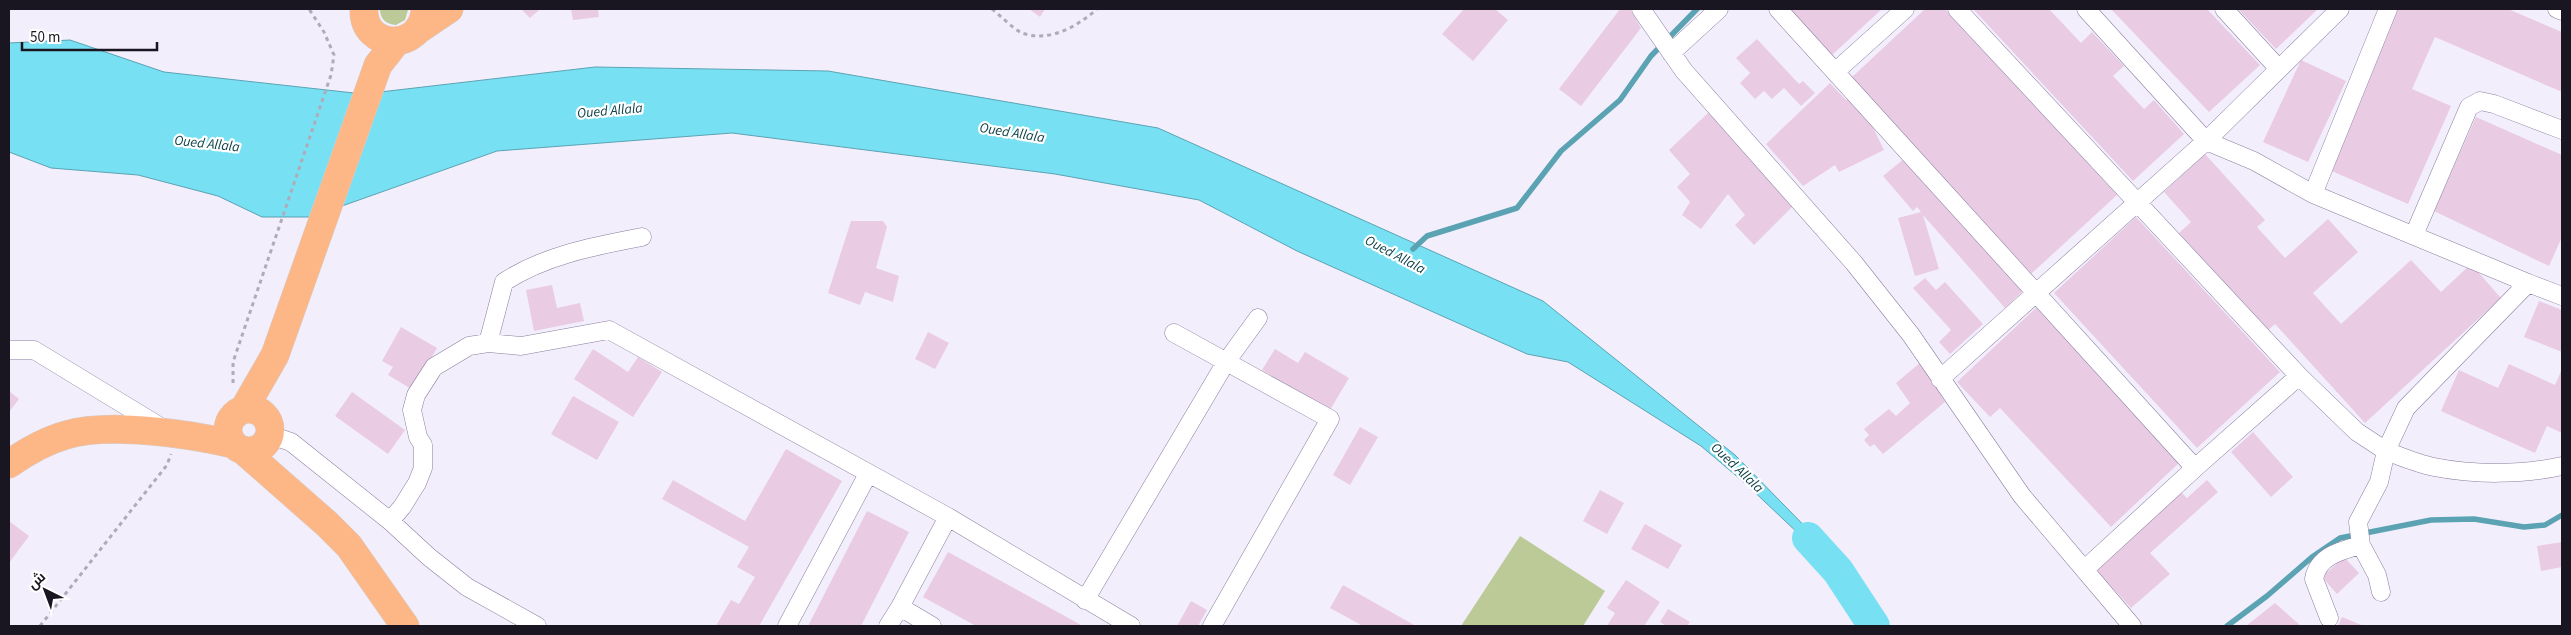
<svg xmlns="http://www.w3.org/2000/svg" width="2571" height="635" font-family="'Source Sans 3',Cairo,sans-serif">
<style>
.green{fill:#bbca96}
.water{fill:#77e0f2;stroke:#5ba3b3}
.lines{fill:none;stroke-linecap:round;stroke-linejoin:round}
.stream{stroke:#5ba3b3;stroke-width:5.5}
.river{stroke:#77e0f2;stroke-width:32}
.building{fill:#e9cbe4}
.minor-casing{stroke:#897f9e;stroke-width:19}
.primary-casing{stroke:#d1d0d3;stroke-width:29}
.path{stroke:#b0abb8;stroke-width:3;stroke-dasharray:4 4;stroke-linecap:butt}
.minor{stroke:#fff;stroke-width:18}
.primary{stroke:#fdb786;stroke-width:28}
.labels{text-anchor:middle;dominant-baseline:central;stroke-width:4.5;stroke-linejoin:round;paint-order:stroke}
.water-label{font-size:14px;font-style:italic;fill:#0f4148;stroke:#fff}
</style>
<rect width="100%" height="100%" fill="#f3eefc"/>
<path class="green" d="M 380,9 L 407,9 L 408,10 L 405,20 L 396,25 C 386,24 380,19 380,9 Z
M 1520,536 L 1605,591 L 1583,626 L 1461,626 Z"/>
<path class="water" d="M 70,40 L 164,72 L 363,94 L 595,67 L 828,71 L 1158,128 L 1543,301 L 1735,455 L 1831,553 L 1838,571 L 1746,484 L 1701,446 L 1568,362 L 1527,354 L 1297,251 L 1199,200 L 1055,174 L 732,133 L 497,151 L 311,217 L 262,217 L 218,196 L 138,175 L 51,168 L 9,152 L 9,43 Z"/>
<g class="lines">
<path class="stream" d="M 1413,249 L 1427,236 L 1517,208 L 1561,151 L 1620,100 L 1651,56 L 1697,9
M 2227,626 L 2267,596 L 2312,557 L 2340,538 L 2431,520 L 2474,519 L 2524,527 L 2545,525 L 2562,515"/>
<path class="river" d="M 1808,538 L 1838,571 L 1874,626"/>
</g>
<path class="building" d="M 521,9 L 540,9 L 530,18 Z
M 571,9 L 598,9 L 599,17 L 573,20 Z
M 1029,9 L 1045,9 L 1040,17 Z
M 1464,9 L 1495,9 L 1508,20 L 1473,61 L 1442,34 Z
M 1620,9 L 1630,9 L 1641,28 L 1581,106 L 1559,89 Z
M 1788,9 L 1882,9 L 1832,55 Z
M 1925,9 L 1945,9 L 2117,195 L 2031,274 L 1851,78 Z
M 1973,9 L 2049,9 L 2081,43 L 2092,32 L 2124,66 L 2113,76 L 2144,109 L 2154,100 L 2184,134 L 2133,181 Z
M 2111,9 L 2207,9 L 2260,65 L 2209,112 Z
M 2238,9 L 2318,9 L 2276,49 Z
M 2396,9 L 2508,9 L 2562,32 L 2562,92 L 2435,37 L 2412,89 L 2451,106 L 2408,204 L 2327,169 Z
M 1757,39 L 1799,84 L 1803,81 L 1815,93 L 1801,106 L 1784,88 L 1772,99 L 1764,91 L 1755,99 L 1740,83 L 1750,73 L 1736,58 Z
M 2301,60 L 2346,81 L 2308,162 L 2263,142 Z
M 1830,83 L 1846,100 L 1859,99 L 1884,150 L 1839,172 L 1835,165 L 1803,186 L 1766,144 Z
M 1709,112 L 1794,205 L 1754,245 L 1735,225 L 1745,215 L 1728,194 L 1701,229 L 1682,215 L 1690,202 L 1677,187 L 1690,174 L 1669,150 Z
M 2476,117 L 2562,155 L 2562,237 L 2549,266 L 2434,211 Z
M 2205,154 L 2265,220 L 2257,227 L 2285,258 L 2328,219 L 2358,252 L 2313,293 L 2341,324 L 2411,260 L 2441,292 L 2471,264 L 2501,298 L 2365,423 L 2275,324 L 2267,331 L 2179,233 L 2191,222 L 2164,192 Z
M 1905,158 L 2024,290 L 2005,308 L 1923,215 L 1939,269 L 1915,276 L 1898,218 L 1921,212 L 1917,207 L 1913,211 L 1883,176 Z
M 2136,217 L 2280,372 L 2197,448 L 2054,293 Z
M 851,221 L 883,221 L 887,227 L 876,268 L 899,276 L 893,302 L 865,292 L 860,305 L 828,293 Z
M 1925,278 L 1936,290 L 1945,282 L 1983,324 L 1950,354 L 1939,342 L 1951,330 L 1913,288 Z
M 552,285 L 557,308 L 580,303 L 584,321 L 534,331 L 526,290 Z
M 2539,301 L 2562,310 L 2562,352 L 2524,337 Z
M 2037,307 L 2181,461 L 2111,527 L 2000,408 L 1990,417 L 1957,382 Z
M 401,327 L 437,348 L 413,390 L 388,375 L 393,367 L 382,361 Z
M 928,332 L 949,343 L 935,369 L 915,359 Z
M 593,349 L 628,372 L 638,357 L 662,372 L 633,417 L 574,379 Z
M 1275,349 L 1298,363 L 1305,352 L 1349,378 L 1330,410 L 1262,370 Z
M 1921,362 L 1945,402 L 1883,454 L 1874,444 L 1870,447 L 1864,440 L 1869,435 L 1864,429 L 1889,409 L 1896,416 L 1910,403 L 1896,383 Z
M 2509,364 L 2555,385 L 2562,369 L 2562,433 L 2547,426 L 2535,453 L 2441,411 L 2459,370 L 2498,388 Z
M 9,391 L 19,399 L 9,412 Z
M 352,392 L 405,430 L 388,454 L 335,416 Z
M 573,396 L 619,422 L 597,460 L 551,434 Z
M 1360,427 L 1378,437 L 1350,485 L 1333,475 Z
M 2253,432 L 2293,477 L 2271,497 L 2231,452 Z
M 786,449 L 842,481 L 759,626 L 716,626 L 731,600 L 739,604 L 755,577 L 737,567 L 749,547 L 662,499 L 673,480 L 745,521 Z
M 2207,480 L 2218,492 L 2150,553 L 2170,574 L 2131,608 L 2096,570 L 2181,492 L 2187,498 Z
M 1600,490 L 1624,503 L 1607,534 L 1583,521 Z
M 867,511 L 909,532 L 861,626 L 808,626 Z
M 9,521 L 29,536 L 9,563 Z
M 1645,524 L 1682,545 L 1668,569 L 1631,549 Z
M 2562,542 L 2562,567 L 2541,571 L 2537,546 Z
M 948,552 L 1083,626 L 976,626 L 923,597 Z
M 2344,557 L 2359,573 L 2337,594 L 2322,577 Z
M 1626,580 L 1660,602 L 1644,626 L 1607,626 L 1615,613 L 1607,608 Z
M 1343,585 L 1416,626 L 1363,626 L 1330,608 Z
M 1191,601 L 1207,610 L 1198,626 L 1177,626 Z
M 2275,603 L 2301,626 L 2246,626 Z
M 1668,609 L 1690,622 L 1687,626 L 1666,626 L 1660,622 Z
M 2342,617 L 2364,626 L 2338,626 Z"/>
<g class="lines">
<defs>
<path id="minor" d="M 1641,9 L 1684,71 L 1854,263 L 1911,335 L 2022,496 L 2132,626
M 1778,9 L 2195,468 L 2085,569
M 1957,9 L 2299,376 L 2357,432 L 2386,451 L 2406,408 L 2528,283 L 2313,194 L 2254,161 L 2206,141 L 2086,9
M 2224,9 L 2279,69
M 2557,9 L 2562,11
M 1671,53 L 1719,9
M 1836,71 L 1905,9
M 2313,194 L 2388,9
M 2414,235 L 2469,107 L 2480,101 L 2494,104 L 2562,130
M 2528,283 L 2562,296
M 1174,333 L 1330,419 L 1212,626
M 488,343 L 504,282 C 545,255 595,246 642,237
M 9,350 L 34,350 L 164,429
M 1940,379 L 2206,141 L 2340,9
M 270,435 L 291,442 L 390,521 L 429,557 L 467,587 L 537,626
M 2195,468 L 2299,376
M 390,521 L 402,507 L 417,483 L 423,468 L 423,445 L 418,437 L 412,410 L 416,395 L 434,367 L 469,346 L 488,343 L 521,346 L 609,330 L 948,517 L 1131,626
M 2361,545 L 2358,522 L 2379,482 L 2386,451 C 2402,457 2418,464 2434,467 C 2474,475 2522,475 2562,466
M 1085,600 L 1226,362 L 1258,318
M 2329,618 L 2314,579 C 2318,556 2340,551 2361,545 L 2377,575 L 2381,592
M 787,626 L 868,474
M 888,626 L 900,607
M 932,626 L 900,607 L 948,517"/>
<path id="primary" d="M 364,9 C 362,50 423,53 425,9
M 418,30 L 449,9
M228 430a21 21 0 1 1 42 0a21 21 0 1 1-42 0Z
M 244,409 L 275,355 L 378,65 L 397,41
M 244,451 L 327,524 L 349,546 L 405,626
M 9,464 C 26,452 45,441 66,435 C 108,422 190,434 232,444"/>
</defs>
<use href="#minor" class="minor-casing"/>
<use href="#primary" class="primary-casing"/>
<path class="path" d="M 992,9 C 1001,16 1012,28 1022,33 C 1049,43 1078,26 1097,9
M 233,383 L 233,362 L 331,75 L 334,55 L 324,32 L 309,9
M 40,626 L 167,465 L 171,454"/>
<use href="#minor" class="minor"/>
<use href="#primary" class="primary"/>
</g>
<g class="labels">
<g class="water-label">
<text transform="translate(610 111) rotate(-5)">Oued Allala</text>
<text transform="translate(1012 133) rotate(9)">Oued Allala</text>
<text transform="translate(207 144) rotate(6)">Oued Allala</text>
<text transform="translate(1395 255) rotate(28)">Oued Allala</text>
<text transform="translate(1737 468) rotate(43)">Oued Allala</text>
</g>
</g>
<rect width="2571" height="635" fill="none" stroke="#1a1621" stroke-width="20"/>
<g transform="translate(45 590) rotate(318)" stroke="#ffffff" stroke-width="4" paint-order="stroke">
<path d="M0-4L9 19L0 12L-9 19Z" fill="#1a1621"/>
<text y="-8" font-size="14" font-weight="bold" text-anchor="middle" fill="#1a1621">ش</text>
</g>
<path d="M22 42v8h135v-8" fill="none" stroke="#1a1621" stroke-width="2.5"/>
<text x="30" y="42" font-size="15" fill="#1a1621" stroke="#ffffff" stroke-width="4" paint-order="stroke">50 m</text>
</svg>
